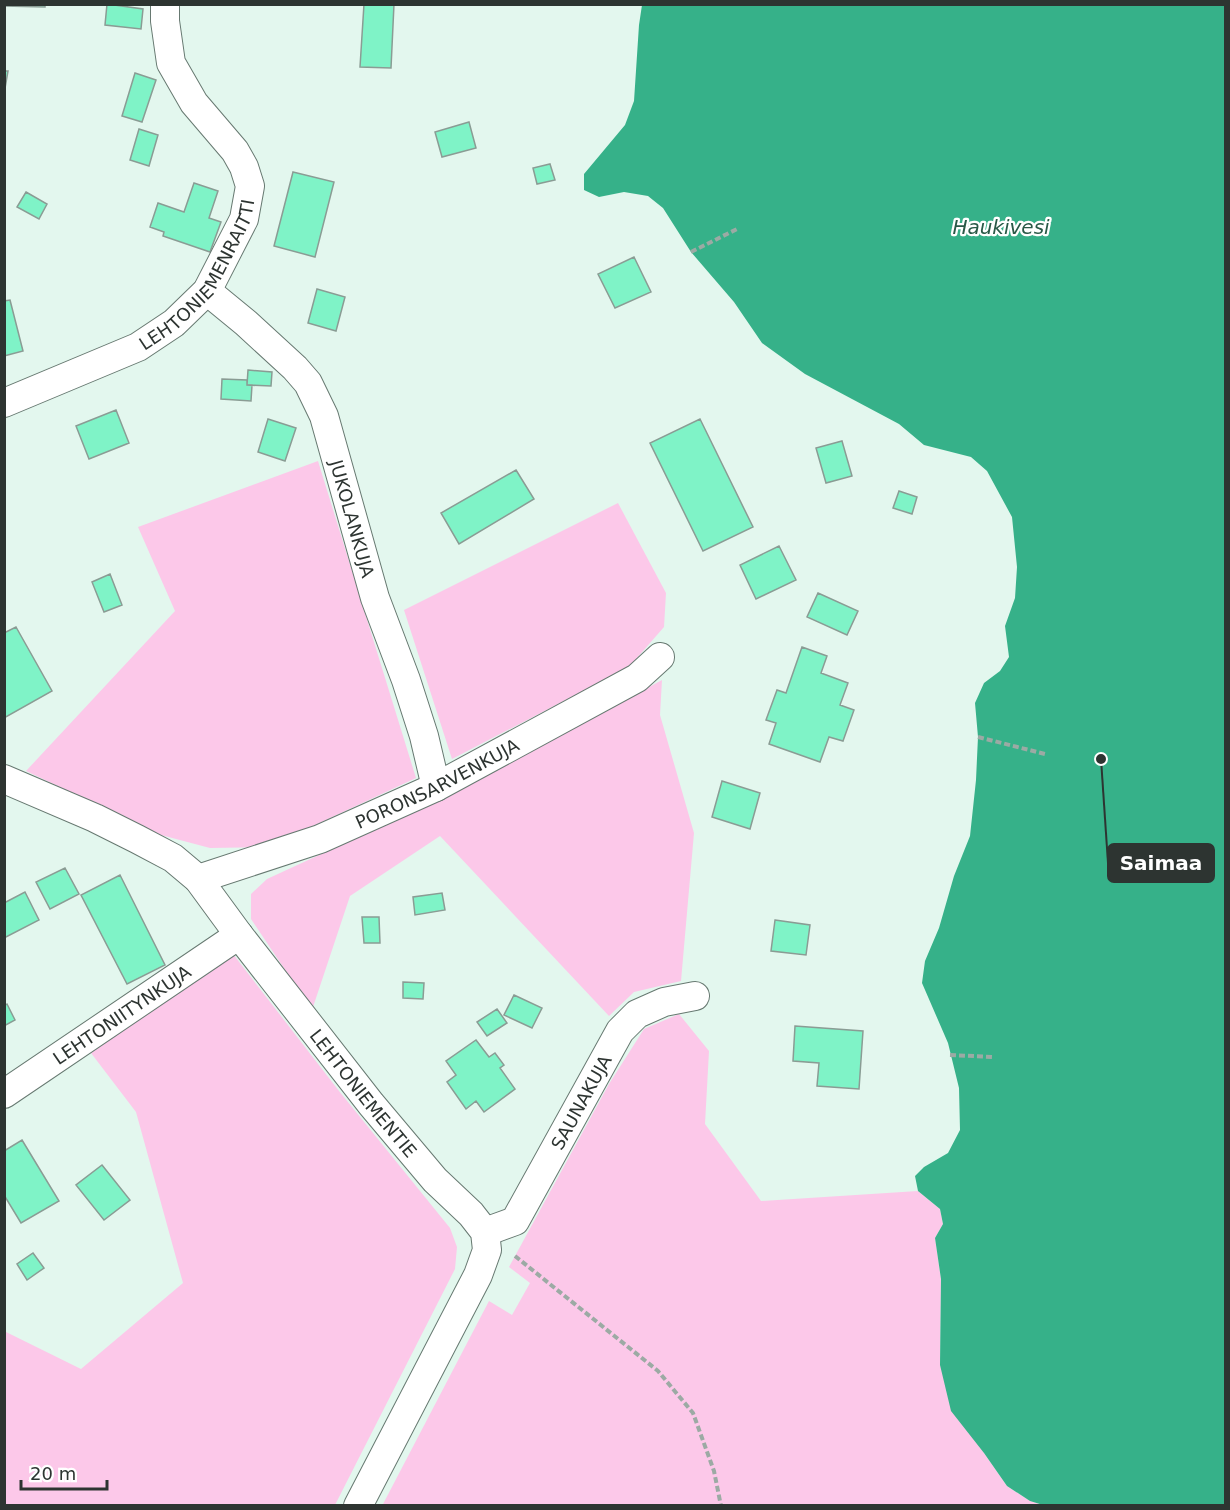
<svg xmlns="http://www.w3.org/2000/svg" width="1230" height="1510" font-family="'DejaVu Sans',sans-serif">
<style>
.green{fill:#fcc8e9}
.water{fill:#36b189}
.building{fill:#7ff3c7;stroke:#8a9c94;stroke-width:1.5}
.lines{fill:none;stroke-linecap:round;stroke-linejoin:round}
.minor-casing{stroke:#677971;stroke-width:30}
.path{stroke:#9caaa4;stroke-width:4;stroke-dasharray:6 3;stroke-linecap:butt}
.minor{stroke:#fff;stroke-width:28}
.labels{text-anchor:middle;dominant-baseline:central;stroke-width:4.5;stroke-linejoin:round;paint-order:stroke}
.street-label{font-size:18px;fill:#2d3431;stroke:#fff}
.water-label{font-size:20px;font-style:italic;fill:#295947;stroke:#fff}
.leader{fill:none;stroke:#2d3431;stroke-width:2}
.callout-dot{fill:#2d3431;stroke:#fff;stroke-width:2}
.callout{fill:#2d3431;stroke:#2d3431;stroke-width:2}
.callout-label{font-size:20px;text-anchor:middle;font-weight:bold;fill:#fff}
</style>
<rect width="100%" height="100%" fill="#e3f7ee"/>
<path class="green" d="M 318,461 L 416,778 L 268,847 L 210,848 L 161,835 L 26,771 L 175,611 L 138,527 Z
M 618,503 L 666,593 L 664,627 L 629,667 L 452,759 L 404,610 Z
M 662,680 L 660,715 L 694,833 L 681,981 L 634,992 L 609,1016 L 440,836 L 350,896 L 312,1010 L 251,919 L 251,894 L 267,879 L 456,792 Z
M 233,954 L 339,1091 L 450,1228 L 457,1247 L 455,1269 L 335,1505 L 5,1505 L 4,1331 L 81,1369 L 183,1283 L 136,1112 L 91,1053 Z
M 679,1014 L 709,1051 L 705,1124 L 761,1201 L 918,1191 L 940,1209 L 943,1224 L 935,1238 L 941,1279 L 940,1365 L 984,1453 L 1007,1486 L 1030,1501 L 1043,1505 L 382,1506 L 489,1301 L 512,1315 L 530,1283 L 509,1267 L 609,1084 L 644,1029 Z"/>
<path class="water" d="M 642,5 L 1225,5 L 1225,1505 L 1043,1505 L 1030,1501 L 1007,1486 L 984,1453 L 951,1411 L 940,1365 L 941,1279 L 935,1238 L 943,1224 L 940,1209 L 918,1191 L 915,1176 L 924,1167 L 948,1153 L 960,1130 L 959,1088 L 948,1043 L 922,983 L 925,961 L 939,928 L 954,876 L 970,836 L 976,780 L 978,737 L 975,703 L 984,683 L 1000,671 L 1009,657 L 1005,626 L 1015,598 L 1017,567 L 1012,517 L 987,471 L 971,457 L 924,445 L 899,424 L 805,374 L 762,343 L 734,302 L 691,252 L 663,208 L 648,196 L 624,192 L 599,197 L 584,190 L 584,174 L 625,125 L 634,101 L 639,25 Z"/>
<path class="building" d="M 4,4 L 45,4 L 45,7 L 4,6 Z
M 107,4 L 143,9 L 141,29 L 105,25 Z
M 364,4 L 394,4 L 391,68 L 360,67 Z
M 4,71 L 8,71 L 4,94 Z
M 135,73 L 156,80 L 142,122 L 122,116 Z
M 469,122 L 476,148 L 442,157 L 435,132 Z
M 139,129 L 158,135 L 149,166 L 130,160 Z
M 550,164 L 555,180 L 537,184 L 533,168 Z
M 293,172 L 334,182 L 315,257 L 274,246 Z
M 194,183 L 218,191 L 209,218 L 221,222 L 210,252 L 163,236 L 164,232 L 150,227 L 158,203 L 184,212 Z
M 26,192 L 47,204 L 39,219 L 17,207 Z
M 634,257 L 651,292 L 615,308 L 598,274 Z
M 317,289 L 345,297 L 336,331 L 308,323 Z
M 10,300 L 23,351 L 4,356 L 4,301 Z
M 248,370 L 272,372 L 271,386 L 247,385 Z
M 222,379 L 247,380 L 247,385 L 252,385 L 251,401 L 221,399 Z
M 116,410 L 129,443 L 89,459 L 76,426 Z
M 268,419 L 296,428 L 285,461 L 258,452 Z
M 700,419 L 753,527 L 703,551 L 650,443 Z
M 842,441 L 852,476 L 826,483 L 816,448 Z
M 516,470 L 534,499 L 459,544 L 441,513 Z
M 899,491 L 917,497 L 912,514 L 893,508 Z
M 779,546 L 796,580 L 756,599 L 740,565 Z
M 110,574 L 122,605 L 104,612 L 92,582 Z
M 818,593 L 858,611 L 847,635 L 807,617 Z
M 16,627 L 52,691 L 4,718 L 4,633 Z
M 802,647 L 827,656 L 821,673 L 848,683 L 840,705 L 854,710 L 843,741 L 829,737 L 820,762 L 769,744 L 776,723 L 766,720 L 777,690 L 786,693 Z
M 722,781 L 760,793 L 750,829 L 712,817 Z
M 65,868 L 79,894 L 50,909 L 36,882 Z
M 120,875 L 165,965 L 127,984 L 81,895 Z
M 25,892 L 39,920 L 4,938 L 4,903 Z
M 442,893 L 445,910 L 415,915 L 413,897 Z
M 362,917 L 379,917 L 380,943 L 364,943 Z
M 775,920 L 810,925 L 806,955 L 771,951 Z
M 403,982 L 424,983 L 423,999 L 403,998 Z
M 514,995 L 542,1008 L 532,1028 L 504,1015 Z
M 7,1004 L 15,1020 L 4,1026 L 4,1006 Z
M 497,1009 L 507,1023 L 487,1036 L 477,1022 Z
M 795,1026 L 863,1031 L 859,1089 L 817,1086 L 819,1063 L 793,1061 Z
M 476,1040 L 489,1057 L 495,1053 L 504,1065 L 500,1068 L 515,1089 L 484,1112 L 476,1101 L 466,1109 L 447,1082 L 456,1075 L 446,1061 Z
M 22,1140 L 59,1201 L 21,1223 L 4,1195 L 4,1151 Z
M 102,1165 L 130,1200 L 104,1220 L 76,1185 Z
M 33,1253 L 44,1268 L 27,1280 L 17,1264 Z"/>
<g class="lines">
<defs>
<g id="minor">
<path id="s1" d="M 207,291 L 246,323 L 295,368 L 308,383 L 324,416 L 375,598 L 406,680 L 424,736 L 436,787"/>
<path id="s2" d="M 4,403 L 138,347 L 174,323 L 207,291 L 244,219 L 250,186 L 244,167 L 235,151 L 194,103 L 171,63 L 165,21 L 165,4"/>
<path id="s3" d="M 4,779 L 95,818 L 137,839 L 173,858 L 198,879 L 239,935 L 371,1104 L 435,1180 L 471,1214 L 485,1232 L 487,1250 L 478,1275 L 358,1506"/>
<path id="s4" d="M 198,879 L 320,839 L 436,787 L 637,678 L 660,657"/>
<path id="s5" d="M 4,1094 L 239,935"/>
<path id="s6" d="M 485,1232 L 515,1221 L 620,1031 L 637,1014 L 664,1002 L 695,996"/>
</g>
</defs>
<use href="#minor" class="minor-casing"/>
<path class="path" d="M 691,252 L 739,228
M 978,737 L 1045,754
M 950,1055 L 993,1057
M 515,1256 L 658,1371 L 693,1413 L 714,1471 L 721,1506"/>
<use href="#minor" class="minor"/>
</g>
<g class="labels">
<g class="street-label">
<text stroke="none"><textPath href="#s2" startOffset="242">LEHTONIEMENRAITTI</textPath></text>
<text stroke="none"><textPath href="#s1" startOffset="280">JUKOLANKUJA</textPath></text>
<text stroke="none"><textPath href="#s4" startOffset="258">PORONSARVENKUJA</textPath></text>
<text stroke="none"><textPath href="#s5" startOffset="142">LEHTONIITYNKUJA</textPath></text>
<text stroke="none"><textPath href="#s3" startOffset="490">LEHTONIEMENTIE</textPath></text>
<text stroke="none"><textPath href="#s6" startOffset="168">SAUNAKUJA</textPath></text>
</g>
<g class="water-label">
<text x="1001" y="227">Haukivesi</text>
</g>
</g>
<path class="leader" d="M1101 759L1108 863"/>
<circle class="callout-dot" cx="1101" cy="759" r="6"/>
<rect class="callout" x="1108" y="844" width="106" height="38" rx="6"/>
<g class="callout-label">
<text x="1161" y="870">Saimaa</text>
</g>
<rect width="1230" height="1510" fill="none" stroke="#2d3431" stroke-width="12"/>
<path d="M21 1480v9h86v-9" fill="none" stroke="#2d3431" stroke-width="3"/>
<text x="30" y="1480" font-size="18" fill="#2d3431" stroke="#ffffff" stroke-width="4.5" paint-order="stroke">20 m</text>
</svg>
